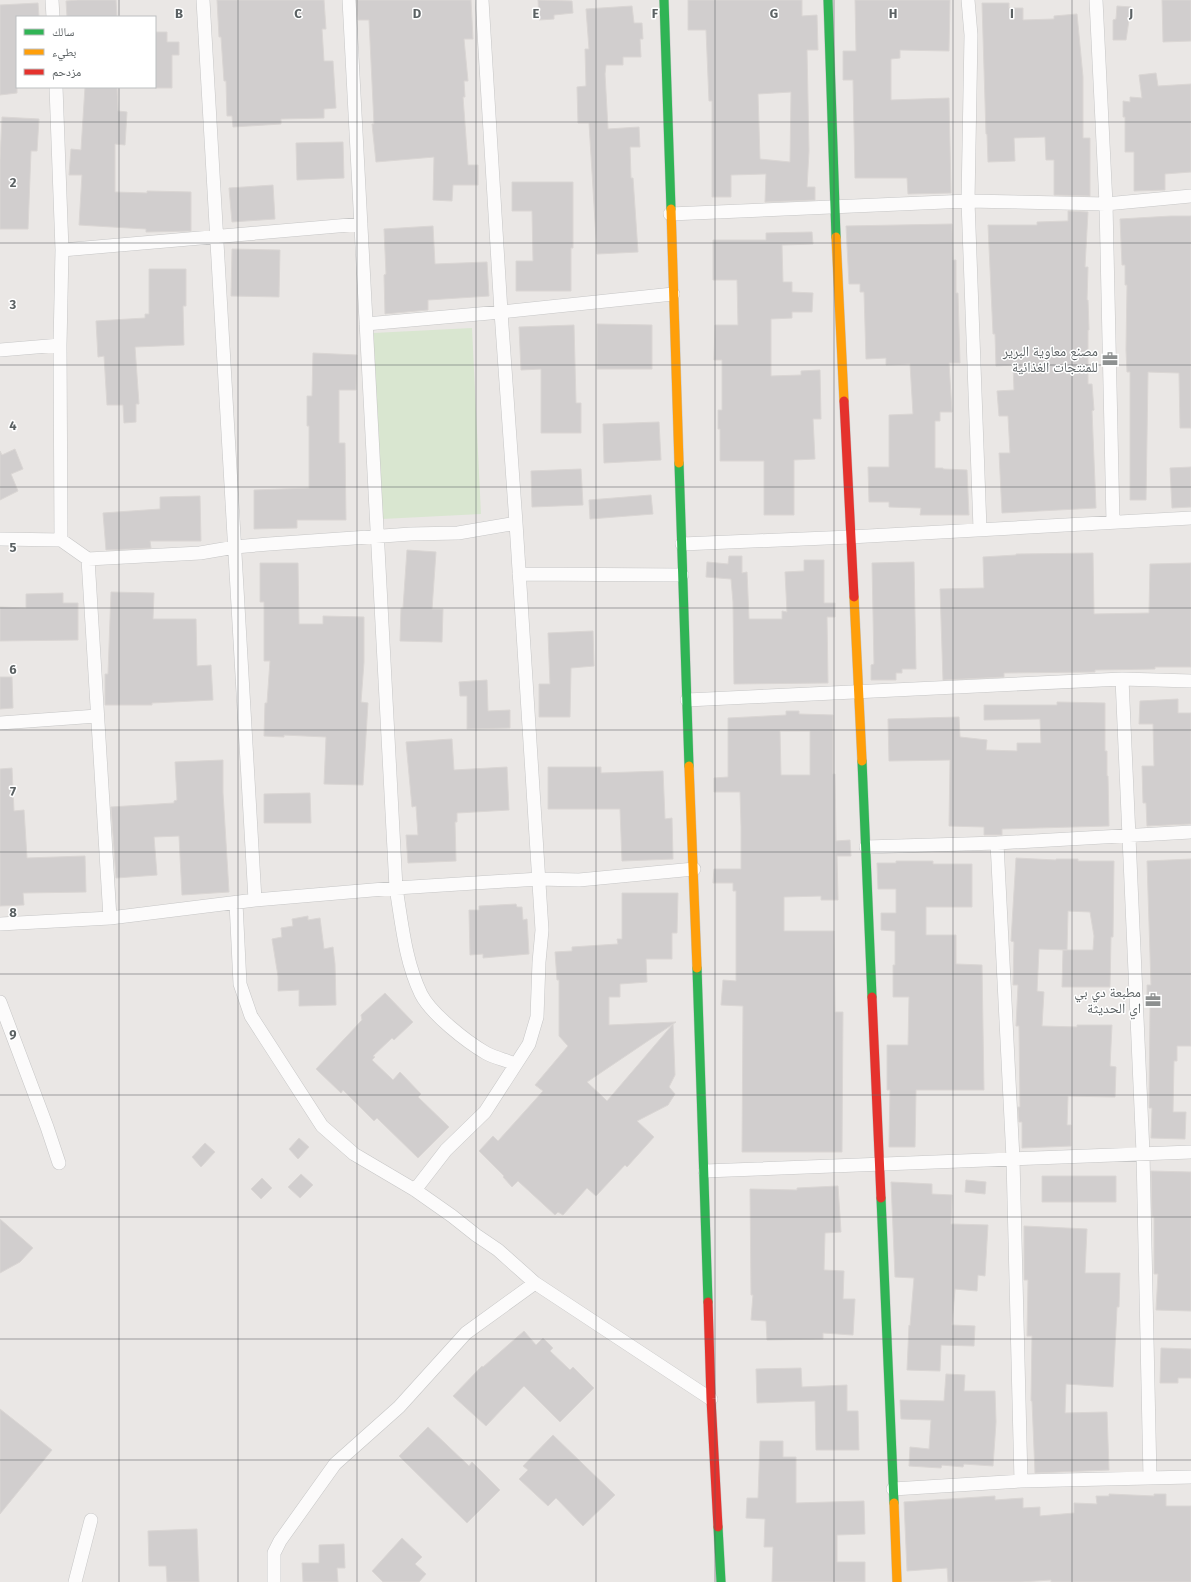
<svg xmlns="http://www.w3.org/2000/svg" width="1191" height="1582" font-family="'Fira Sans','Noto Naskh Arabic',sans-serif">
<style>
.green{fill:#d9e6d0}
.building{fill:#d1cece;stroke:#dad6d4;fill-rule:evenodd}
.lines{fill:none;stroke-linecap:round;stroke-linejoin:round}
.street-casing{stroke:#c6c6c6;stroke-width:14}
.fast-casing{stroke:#c6c6c6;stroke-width:10}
.slow-casing{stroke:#c6c6c6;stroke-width:10}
.jam-casing{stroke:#c6c6c6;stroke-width:10}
.street{stroke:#fcfbfb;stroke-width:13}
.fast{stroke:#30b455;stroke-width:9}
.slow{stroke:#ff9f0a;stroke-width:9}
.jam{stroke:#e5322d;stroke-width:9}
.grid{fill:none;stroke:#5b6163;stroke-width:1;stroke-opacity:0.55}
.labels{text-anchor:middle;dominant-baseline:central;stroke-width:3;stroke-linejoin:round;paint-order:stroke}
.poi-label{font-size:14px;fill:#5b6163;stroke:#fff;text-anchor:end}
.grid-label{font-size:13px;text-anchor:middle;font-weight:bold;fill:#5b6163;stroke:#fff;stroke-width:3;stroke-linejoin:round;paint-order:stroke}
</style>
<rect width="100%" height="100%" fill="#eae7e5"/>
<path class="green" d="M 472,328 L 481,514 L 382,519 L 373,333 Z"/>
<path class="building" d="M 78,0 L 116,0 L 117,17 L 67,17 L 66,1 Z
M 217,0 L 324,0 L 326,29 L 322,29 L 324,61 L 333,61 L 336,108 L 324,109 L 324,118 L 281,119 L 281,124 L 233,127 L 232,116 L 227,116 L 226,81 L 224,81 L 221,37 L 219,37 Z
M 357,0 L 471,0 L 473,39 L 464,39 L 468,81 L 464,81 L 465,97 L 463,97 L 468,165 L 478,165 L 478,185 L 453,185 L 452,201 L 433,200 L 434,157 L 376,162 L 372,124 L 374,124 L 369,20 L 358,20 Z
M 538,0 L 572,1 L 573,13 L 554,15 L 554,19 L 539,20 Z
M 688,0 L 802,0 L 802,16 L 817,15 L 818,50 L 807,50 L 809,151 L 807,187 L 815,187 L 815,200 L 765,202 L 766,174 L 731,175 L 731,197 L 712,197 L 712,101 L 709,101 L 706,30 L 688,30 ZM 791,92 L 790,162 L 760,159 L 758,94 Z
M 855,0 L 950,0 L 949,51 L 900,50 L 900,58 L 891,59 L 891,100 L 949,98 L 951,193 L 908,194 L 907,178 L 855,178 L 853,80 L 843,80 L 843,51 L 856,51 Z
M 1162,0 L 1191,0 L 1191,41 L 1163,42 Z
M 38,3 L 39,17 L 17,17 L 17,93 L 0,95 L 0,5 Z
M 982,3 L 1009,3 L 1009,8 L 1023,8 L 1023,20 L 1054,19 L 1054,16 L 1077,14 L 1083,77 L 1083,138 L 1090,138 L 1090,196 L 1054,195 L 1054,160 L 1046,160 L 1045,137 L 1014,138 L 1015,161 L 988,162 L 987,134 L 986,134 Z
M 632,6 L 634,23 L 642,23 L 643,39 L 640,39 L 641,57 L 623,57 L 623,65 L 606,65 L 605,74 L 608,129 L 639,127 L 640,147 L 630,147 L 631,178 L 633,178 L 638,252 L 597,254 L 589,123 L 578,123 L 577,87 L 586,86 L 585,49 L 589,49 L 586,9 Z
M 1117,6 L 1131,7 L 1126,40 L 1113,40 L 1113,20 L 1116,19 Z
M 155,32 L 167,32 L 167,42 L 179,42 L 179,55 L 172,55 L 172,88 L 155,88 Z
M 1156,73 L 1158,86 L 1191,84 L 1191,172 L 1165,174 L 1165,190 L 1134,191 L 1134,152 L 1125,152 L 1125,117 L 1123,117 L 1123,101 L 1130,102 L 1130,97 L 1142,98 L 1139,75 Z
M 85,87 L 117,87 L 118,111 L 127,112 L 125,145 L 115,144 L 115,192 L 147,193 L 147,191 L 191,192 L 191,231 L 146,232 L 146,229 L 79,225 L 82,175 L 69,175 L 71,149 L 81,150 Z
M 2,117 L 39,119 L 37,151 L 31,151 L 28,229 L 0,229 L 0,160 Z
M 343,142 L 344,178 L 297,180 L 296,143 Z
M 512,182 L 573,182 L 573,248 L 571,248 L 571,291 L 516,291 L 516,261 L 533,261 L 532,211 L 512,211 Z
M 273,185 L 275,219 L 232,222 L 229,188 Z
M 1068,211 L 1088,212 L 1085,267 L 1088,267 L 1087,300 L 1088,300 L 1089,330 L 1088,330 L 1088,384 L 1092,384 L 1094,410 L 1092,411 L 1096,508 L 1002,513 L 999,453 L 1010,453 L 1008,416 L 999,416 L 997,391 L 1014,390 L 1013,365 L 996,366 L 995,334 L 993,334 L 988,225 L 1037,225 L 1037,222 L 1068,221 Z
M 1171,216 L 1191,216 L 1191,428 L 1180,428 L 1179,373 L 1148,372 L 1146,500 L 1130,500 L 1130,372 L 1127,372 L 1126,350 L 1127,285 L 1125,285 L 1125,265 L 1122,265 L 1120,219 Z
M 952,224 L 953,260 L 956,260 L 956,293 L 958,293 L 960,363 L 949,363 L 952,412 L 940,412 L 940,421 L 935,421 L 935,468 L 943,468 L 943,469 L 967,470 L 969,515 L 920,515 L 921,508 L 889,507 L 889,502 L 869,502 L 868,467 L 889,467 L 889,415 L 913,414 L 910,364 L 886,365 L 886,358 L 866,359 L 864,292 L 860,292 L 860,284 L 849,284 L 846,226 Z
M 433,226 L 435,264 L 487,262 L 489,296 L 428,300 L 428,310 L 385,314 L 384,275 L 386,274 L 384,229 Z
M 812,232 L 813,244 L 782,245 L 783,282 L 792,282 L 792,292 L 813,293 L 812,312 L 792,312 L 792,318 L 771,319 L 771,376 L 801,375 L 801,371 L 820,370 L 821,419 L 813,419 L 815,459 L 794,460 L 794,515 L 764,515 L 764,461 L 720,461 L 720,429 L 718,429 L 718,410 L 722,410 L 722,360 L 714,360 L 715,325 L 738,325 L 737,280 L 713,280 L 713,240 L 766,240 L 766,233 Z
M 232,249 L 280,250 L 279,297 L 231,296 Z
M 149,269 L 186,269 L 186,306 L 183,306 L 184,345 L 135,347 L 139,404 L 136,404 L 136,422 L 124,423 L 123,405 L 107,405 L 104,356 L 98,357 L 96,321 L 145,318 L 145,314 L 149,314 Z
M 597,324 L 652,325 L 652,369 L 597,369 Z
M 574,325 L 576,403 L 581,403 L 581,433 L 541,433 L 541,369 L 521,370 L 519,327 Z
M 313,353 L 357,355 L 356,390 L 339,390 L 339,443 L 345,443 L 346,520 L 297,520 L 297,528 L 254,529 L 254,490 L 309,488 L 309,426 L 307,426 L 307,396 L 312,396 Z
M 659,422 L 661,460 L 604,463 L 603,424 Z
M 15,449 L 23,469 L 11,474 L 18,491 L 0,500 L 0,451 L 2,455 Z
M 1191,467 L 1191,507 L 1172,508 L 1170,468 Z
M 581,469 L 583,505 L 532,507 L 531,471 Z
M 651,495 L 653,514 L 590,519 L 589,500 Z
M 200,496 L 201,541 L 150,541 L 151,548 L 106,550 L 103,513 L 160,509 L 160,497 Z
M 407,550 L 436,552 L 432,609 L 443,609 L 442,642 L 400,641 L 401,608 L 403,608 Z
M 1093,553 L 1094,614 L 1149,613 L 1150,564 L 1191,563 L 1191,667 L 1155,667 L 1155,669 L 1095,670 L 1095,672 L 1004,673 L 1004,677 L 943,680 L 940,589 L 984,588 L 983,557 L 1016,555 L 1016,554 Z
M 729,556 L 742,556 L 742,573 L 747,572 L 749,619 L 782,619 L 782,611 L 787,612 L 785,572 L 804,571 L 804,560 L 824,560 L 824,603 L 835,603 L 835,617 L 827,617 L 828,683 L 734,684 L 733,602 L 731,579 L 706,577 L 707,562 L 728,564 Z
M 914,562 L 916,669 L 902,669 L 902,673 L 896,673 L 896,680 L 871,680 L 871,665 L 874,664 L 872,563 Z
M 260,563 L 298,563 L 299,624 L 323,624 L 323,616 L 364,617 L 364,662 L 361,702 L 368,703 L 363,785 L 324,784 L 326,737 L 284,735 L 284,737 L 264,736 L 265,703 L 267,703 L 270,661 L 264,661 L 264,602 L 260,602 Z
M 111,592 L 154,593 L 153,619 L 196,619 L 197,666 L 211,665 L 213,700 L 152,703 L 152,705 L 105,705 L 105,674 L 108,674 Z
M 63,593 L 63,603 L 78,603 L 78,640 L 0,641 L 0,607 L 26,608 L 26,594 Z
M 593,631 L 594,666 L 571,668 L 570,717 L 539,717 L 539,684 L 550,684 L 548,633 Z
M 0,677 L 12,677 L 13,708 L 0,709 Z
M 487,680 L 488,711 L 510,710 L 510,728 L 467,729 L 467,696 L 460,696 L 459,682 Z
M 1178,699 L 1178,713 L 1191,713 L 1191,824 L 1147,826 L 1146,803 L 1143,803 L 1142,766 L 1154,766 L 1153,724 L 1139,724 L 1140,701 Z
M 1057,702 L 1105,703 L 1105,751 L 1107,751 L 1107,776 L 1108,776 L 1109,826 L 1002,829 L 1002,835 L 984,835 L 984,827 L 949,826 L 950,760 L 889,761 L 888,719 L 959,717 L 960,737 L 987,740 L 986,750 L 1017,751 L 1017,743 L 1041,743 L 1040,719 L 984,720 L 984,705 L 1057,705 Z
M 786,711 L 799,711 L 799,714 L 833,715 L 833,774 L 835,774 L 836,841 L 850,840 L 851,856 L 837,856 L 838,900 L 821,900 L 821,896 L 784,897 L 784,931 L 834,931 L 835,1012 L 843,1012 L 842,1152 L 742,1152 L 743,1006 L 721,1005 L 723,980 L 736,981 L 736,891 L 733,891 L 733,883 L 713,883 L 714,869 L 741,869 L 741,826 L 740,792 L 714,792 L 714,778 L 728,777 L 728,718 L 786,715 ZM 780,731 L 810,731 L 810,775 L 781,775 Z
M 452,739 L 454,770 L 507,767 L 509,810 L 457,813 L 457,822 L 455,822 L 456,861 L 408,863 L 406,835 L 418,835 L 416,806 L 412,807 L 406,742 Z
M 223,760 L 223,793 L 229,892 L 182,895 L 179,836 L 154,837 L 157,875 L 116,878 L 111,807 L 174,803 L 174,801 L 177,800 L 175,762 Z
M 548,767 L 601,767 L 601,773 L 663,771 L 665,819 L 672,818 L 673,859 L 622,861 L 620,809 L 548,809 Z
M 12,768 L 14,811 L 24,810 L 27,858 L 85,856 L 86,892 L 23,893 L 24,905 L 0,906 L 0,769 Z
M 310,793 L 311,823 L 264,823 L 264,794 Z
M 1016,858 L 1056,860 L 1056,859 L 1078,859 L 1078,861 L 1114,861 L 1113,937 L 1111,937 L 1110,987 L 1062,987 L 1063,950 L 1093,950 L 1094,936 L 1090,912 L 1068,911 L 1067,950 L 1039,949 L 1037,991 L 1044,992 L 1042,1026 L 1077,1027 L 1077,1025 L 1112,1025 L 1110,1066 L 1116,1067 L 1115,1097 L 1068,1096 L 1067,1125 L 1071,1125 L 1071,1146 L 1022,1148 L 1022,1122 L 1019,1122 L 1018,1109 L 1018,1107 L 1020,1107 L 1019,1026 L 1016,1026 L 1018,985 L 1013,985 L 1014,942 L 1011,941 Z
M 1191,859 L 1191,1046 L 1177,1046 L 1177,1061 L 1174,1061 L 1173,1112 L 1186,1112 L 1185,1139 L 1151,1138 L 1152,1108 L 1149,1108 L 1150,1007 L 1147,1007 L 1147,985 L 1151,985 L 1147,861 Z
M 896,861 L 933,861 L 933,864 L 972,864 L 972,907 L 926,907 L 926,935 L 956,935 L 956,964 L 982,965 L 984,1090 L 916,1090 L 915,1147 L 889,1147 L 890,1090 L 887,1090 L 887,1045 L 908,1045 L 909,997 L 893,997 L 893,965 L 895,965 L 895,931 L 881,930 L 881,913 L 896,913 L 896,889 L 878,889 L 877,863 L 896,863 Z
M 622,893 L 678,893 L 677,933 L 672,933 L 672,959 L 646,959 L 647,982 L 620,984 L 620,997 L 609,997 L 609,1025 L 676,1022 L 673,1024 L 675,1075 L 669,1087 L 675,1094 L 668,1105 L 637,1121 L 654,1137 L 627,1167 L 625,1165 L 596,1196 L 587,1188 L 563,1215 L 558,1212 L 555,1215 L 518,1181 L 512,1187 L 503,1177 L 504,1176 L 479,1151 L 493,1136 L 498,1141 L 543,1091 L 535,1085 L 568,1046 L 559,1036 L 559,980 L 557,980 L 555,952 L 572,951 L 572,947 L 618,944 L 617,939 L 622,939 ZM 673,1024 L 607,1101 L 587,1082 Z
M 516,904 L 517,907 L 522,907 L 523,920 L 527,919 L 529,954 L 483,958 L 483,954 L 470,955 L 469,910 L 479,910 L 479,906 Z
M 308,916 L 308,920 L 320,918 L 324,949 L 333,947 L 335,964 L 336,1005 L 299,1006 L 299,990 L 278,991 L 278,976 L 272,939 L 282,937 L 281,928 L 293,926 L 292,919 Z
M 385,993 L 413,1022 L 394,1040 L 392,1038 L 373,1056 L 375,1057 L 372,1060 L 393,1080 L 400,1072 L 421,1094 L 418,1097 L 449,1127 L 418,1158 L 377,1118 L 374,1121 L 343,1090 L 341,1093 L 316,1069 L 362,1020 L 361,1015 Z
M 299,1138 L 309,1147 L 298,1159 L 289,1149 Z
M 205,1143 L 215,1152 L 201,1167 L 192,1157 Z
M 1151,1171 L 1191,1172 L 1191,1311 L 1156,1310 L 1158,1274 L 1154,1274 L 1154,1217 L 1152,1217 Z
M 301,1174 L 313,1185 L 300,1198 L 288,1187 Z
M 1042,1176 L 1116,1176 L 1116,1202 L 1042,1202 Z
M 262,1178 L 272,1188 L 261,1199 L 251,1189 Z
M 966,1180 L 986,1182 L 985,1194 L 965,1192 Z
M 891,1182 L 932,1184 L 932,1194 L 952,1195 L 951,1224 L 988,1225 L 985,1276 L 978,1275 L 977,1291 L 955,1289 L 952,1325 L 975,1326 L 974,1346 L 941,1345 L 940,1371 L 907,1370 L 909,1325 L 910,1326 L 914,1278 L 895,1277 Z
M 838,1186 L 841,1232 L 825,1233 L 824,1270 L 844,1271 L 843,1299 L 855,1299 L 853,1335 L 823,1333 L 823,1339 L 767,1340 L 766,1321 L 751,1320 L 753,1295 L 751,1295 L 750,1189 L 797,1190 L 797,1188 Z
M 0,1219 L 33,1248 L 20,1262 L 0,1273 Z
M 1024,1226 L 1087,1229 L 1085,1273 L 1120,1273 L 1119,1307 L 1117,1307 L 1113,1387 L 1066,1384 L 1065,1413 L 1107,1412 L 1109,1470 L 1035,1473 L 1032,1401 L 1031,1401 L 1032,1336 L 1027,1336 L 1028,1280 L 1024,1280 Z
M 524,1331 L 536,1345 L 543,1338 L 553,1348 L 550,1351 L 570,1370 L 573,1367 L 594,1388 L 560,1422 L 524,1386 L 486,1426 L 453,1396 L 482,1366 L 483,1367 Z
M 1161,1348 L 1191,1349 L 1191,1378 L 1178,1378 L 1178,1383 L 1160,1383 Z
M 801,1368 L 802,1387 L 847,1385 L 847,1411 L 858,1411 L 859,1450 L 816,1450 L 815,1401 L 757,1403 L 756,1369 Z
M 946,1374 L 965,1375 L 964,1391 L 995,1391 L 996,1422 L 993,1466 L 964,1464 L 963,1467 L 942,1465 L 941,1468 L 909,1466 L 910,1447 L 929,1449 L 931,1420 L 901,1419 L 900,1400 L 944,1401 Z
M 0,1409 L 52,1450 L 0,1514 Z
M 428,1427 L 469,1466 L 472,1462 L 500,1490 L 467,1523 L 399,1456 Z
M 553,1435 L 615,1495 L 583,1526 L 556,1498 L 548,1506 L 519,1479 L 528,1470 L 523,1466 Z
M 760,1441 L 783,1441 L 783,1457 L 796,1457 L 796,1503 L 864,1501 L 865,1534 L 837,1535 L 837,1562 L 865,1562 L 865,1582 L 772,1582 L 773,1547 L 764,1547 L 765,1519 L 746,1518 L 747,1498 L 758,1498 Z
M 1109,1494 L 1154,1496 L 1154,1494 L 1166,1494 L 1166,1506 L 1191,1506 L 1191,1582 L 1051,1582 L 1051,1580 L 1021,1582 L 948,1582 L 947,1568 L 907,1571 L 904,1502 L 995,1496 L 995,1500 L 1023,1498 L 1023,1508 L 1040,1507 L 1040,1516 L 1074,1513 L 1074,1503 L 1097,1504 L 1096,1496 L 1109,1496 Z
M 197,1529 L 199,1582 L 167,1582 L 166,1566 L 149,1566 L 148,1531 Z
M 402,1538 L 422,1557 L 415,1564 L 426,1574 L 419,1582 L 383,1582 L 372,1571 Z
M 344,1544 L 345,1568 L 337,1568 L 338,1582 L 303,1582 L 302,1563 L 319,1563 L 319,1545 Z"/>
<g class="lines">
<defs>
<path id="street" d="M 52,0 L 53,17
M 203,0 L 255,900
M 349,0 L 396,888 C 402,924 405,961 421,994 C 431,1014 467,1042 486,1053 C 495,1058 506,1060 515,1064
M 968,0 L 971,35 L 968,201 L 980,529
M 1096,0 L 1106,204 L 1113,522
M 56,87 L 62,250 L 60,345 L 61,540 L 88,559 L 110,918
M 670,214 L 968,201 L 1106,204 L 1191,196
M 62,250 L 361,224
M 366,324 L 501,312 L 673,294
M 0,350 L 60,345
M 0,539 L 61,540
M 682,544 L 850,537 L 1191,518
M 88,559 L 200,553 L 235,547 L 269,544 L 411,534 L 458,533 L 516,523
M 519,574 L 682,575
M 1122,679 L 1143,1153 L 1150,1478
M 687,700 L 1122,679 L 1191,681
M 0,723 L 97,716
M 997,843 L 1013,1159 L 1021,1481
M 866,847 L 997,843 L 1191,832
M 236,903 L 240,984 L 251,1016 L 322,1126 L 354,1154 L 415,1190 L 452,1216 L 476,1235 L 498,1250 L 535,1283 L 711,1399
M 0,924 L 110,918 L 255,900 L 396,888 L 539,879 L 579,880 L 694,869
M 0,1002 L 47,1127 L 59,1163
M 705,1171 L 1191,1152
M 415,1190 L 446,1150 L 485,1112 L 529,1044 L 537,1017 L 539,962 L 542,930 L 516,523 L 501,312 L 482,0
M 893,1489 L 1021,1481 L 1191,1477
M 75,1582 L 91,1520
M 274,1582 L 274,1553 L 280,1541 L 335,1464 L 399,1407 L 466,1333 L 535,1283"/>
<path id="fast" d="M 664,0 L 671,209
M 828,0 L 836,237
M 679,463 L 689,766
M 862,761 L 872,997
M 697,968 L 708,1302
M 881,1198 L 894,1503
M 718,1527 L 721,1582"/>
<path id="slow" d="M 671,209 L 679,463
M 836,237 L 844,401
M 854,597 L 862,761
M 689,766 L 697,968
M 894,1503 L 897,1582"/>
<path id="jam" d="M 844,401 L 854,597
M 872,997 L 881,1198
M 708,1302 L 711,1399 L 718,1527"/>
</defs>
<use href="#street" class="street-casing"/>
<use href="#fast" class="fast-casing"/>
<use href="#slow" class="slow-casing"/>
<use href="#jam" class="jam-casing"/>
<use href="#street" class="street"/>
<use href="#fast" class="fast"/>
<use href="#slow" class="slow"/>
<use href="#jam" class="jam"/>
</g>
<path class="grid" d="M 119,0 L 119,17M 238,0 L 238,1582M 357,0 L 357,1582M 476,0 L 476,1582M 596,0 L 596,1582M 715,0 L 715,1582M 834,0 L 834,1582M 953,0 L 953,1582M 1072,0 L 1072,1582M 119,87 L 119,1582M 0,122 L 1191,122M 0,243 L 1191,243M 0,365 L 1191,365M 0,487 L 1191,487M 0,608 L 1191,608M 0,730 L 1191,730M 0,852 L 1191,852M 0,974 L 1191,974M 0,1095 L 1191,1095M 0,1217 L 1191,1217M 0,1339 L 1191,1339M 0,1460 L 1191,1460"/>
<defs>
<symbol id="office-bare" viewBox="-9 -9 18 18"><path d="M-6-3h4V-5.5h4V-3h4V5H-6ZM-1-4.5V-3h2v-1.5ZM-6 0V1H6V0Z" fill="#8d9090" stroke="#fff" stroke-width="2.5" paint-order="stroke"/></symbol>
</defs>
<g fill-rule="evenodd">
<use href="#office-bare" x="1099" y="348" width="22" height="22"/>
<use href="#office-bare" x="1142" y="989" width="22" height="22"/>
</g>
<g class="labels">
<g class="poi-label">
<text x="1098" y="351">مصنع معاوية البرير<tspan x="1098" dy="16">للمنتجات الغذائية</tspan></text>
<text x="1141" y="992">مطبعة دي بي<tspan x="1141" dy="16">اي الحديثة</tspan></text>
</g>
</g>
<g class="grid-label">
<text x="179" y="18">B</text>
<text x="298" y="18">C</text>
<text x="417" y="18">D</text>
<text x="536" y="18">E</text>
<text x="655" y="18">F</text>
<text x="774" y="18">G</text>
<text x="893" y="18">H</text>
<text x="1012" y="18">I</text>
<text x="1131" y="18">J</text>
<text x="13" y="187">2</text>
<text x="13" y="309">3</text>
<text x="13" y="430">4</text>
<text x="13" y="552">5</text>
<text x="13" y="674">6</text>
<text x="13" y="796">7</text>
<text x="13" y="917">8</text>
<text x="13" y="1039">9</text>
</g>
<rect x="16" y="16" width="140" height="72" fill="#ffffff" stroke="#bdc0c1"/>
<rect x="24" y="29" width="20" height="6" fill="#30b455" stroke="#bdc0c1"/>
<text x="52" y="36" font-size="12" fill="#5b6163">سالك</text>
<rect x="24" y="49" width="20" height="6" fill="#ff9f0a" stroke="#bdc0c1"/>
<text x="52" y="56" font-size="12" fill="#5b6163">بطيء</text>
<rect x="24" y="69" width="20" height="6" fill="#e5322d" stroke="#bdc0c1"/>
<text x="52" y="76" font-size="12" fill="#5b6163">مزدحم</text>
</svg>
